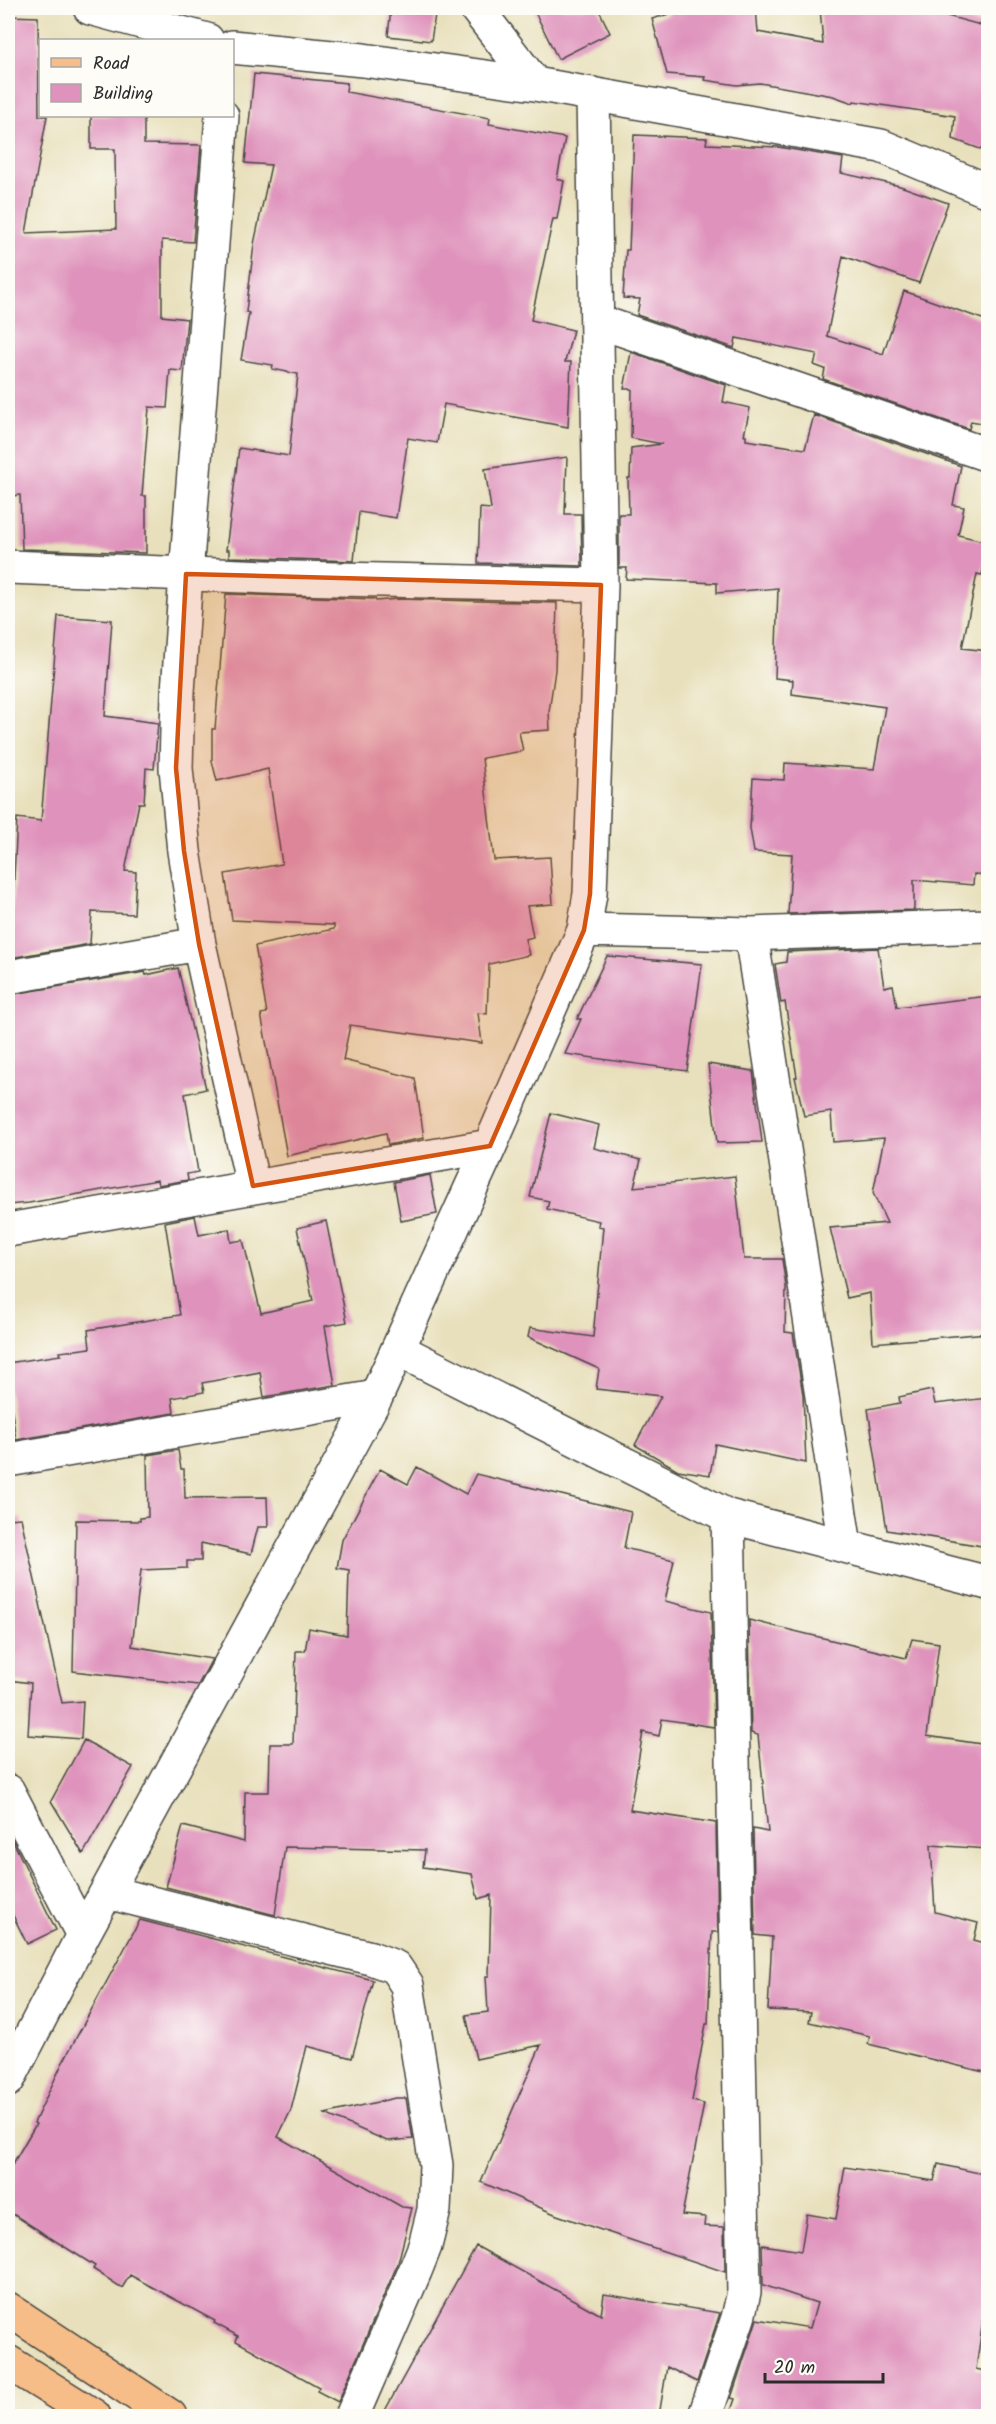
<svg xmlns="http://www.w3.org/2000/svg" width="996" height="2424" font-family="Kalam,sans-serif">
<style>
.building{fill:#df93bc}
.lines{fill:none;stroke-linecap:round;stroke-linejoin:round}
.minor-casing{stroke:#474641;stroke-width:36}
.major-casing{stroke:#474641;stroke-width:36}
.minor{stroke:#fff;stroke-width:33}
.major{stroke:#f7bd88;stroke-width:33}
.marked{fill:#d5540f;fill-opacity:0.2;stroke:#d5540f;stroke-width:4.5;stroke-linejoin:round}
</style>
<rect width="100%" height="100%" fill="#fdfcf7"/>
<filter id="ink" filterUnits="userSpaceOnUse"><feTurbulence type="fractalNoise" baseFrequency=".0167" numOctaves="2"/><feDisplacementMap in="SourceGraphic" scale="12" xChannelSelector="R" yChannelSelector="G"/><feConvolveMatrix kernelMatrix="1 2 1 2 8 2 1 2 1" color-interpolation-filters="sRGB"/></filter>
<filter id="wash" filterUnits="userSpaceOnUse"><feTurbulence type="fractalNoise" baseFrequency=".008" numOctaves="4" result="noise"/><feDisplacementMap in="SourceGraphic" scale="24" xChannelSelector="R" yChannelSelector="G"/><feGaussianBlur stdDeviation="1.35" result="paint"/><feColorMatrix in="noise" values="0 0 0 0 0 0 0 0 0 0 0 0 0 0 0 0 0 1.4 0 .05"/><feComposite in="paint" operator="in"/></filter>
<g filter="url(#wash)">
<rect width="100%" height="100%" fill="#e8e0bc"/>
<g id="blocks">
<path class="building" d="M 391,8 L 436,8 L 431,41 L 388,36 Z
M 533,8 L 598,8 L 610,33 L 558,59 Z
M 667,8 L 756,8 L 758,32 L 823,44 L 820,8 L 918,8 L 988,27 L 988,152 L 953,139 L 955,116 L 854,101 L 853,103 L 833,96 L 760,83 L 737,85 L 704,80 L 705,77 L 667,74 L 652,19 L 669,14 Z
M 8,16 L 38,17 L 39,116 L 47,116 L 26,233 L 116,229 L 115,149 L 91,149 L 91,116 L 144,116 L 144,144 L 201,145 L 193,242 L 162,240 L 162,316 L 187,319 L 182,371 L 170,370 L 167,408 L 149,407 L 142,496 L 146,496 L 146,553 L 22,549 L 20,495 L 12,496 L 11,433 L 8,433 Z
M 254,74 L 347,83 L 346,92 L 490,118 L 489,124 L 565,138 L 557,179 L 564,181 L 557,219 L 553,219 L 531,320 L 573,330 L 565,362 L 571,362 L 568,427 L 444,404 L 437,443 L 408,438 L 396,518 L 359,512 L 354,561 L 229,557 L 229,550 L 226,550 L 239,448 L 289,456 L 298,374 L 272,369 L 273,365 L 241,360 L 249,313 L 246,312 L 254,244 L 271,165 L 245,163 Z
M 634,135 L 707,138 L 706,144 L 778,147 L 843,158 L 841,173 L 900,186 L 948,203 L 919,283 L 843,256 L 827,336 L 883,354 L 904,291 L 988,321 L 988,424 L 971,421 L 969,429 L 823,379 L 825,369 L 814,365 L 817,354 L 736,338 L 734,348 L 637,315 L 640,299 L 623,298 L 626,250 L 629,250 Z
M 631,352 L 726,385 L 723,402 L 750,408 L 744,435 L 746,435 L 746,440 L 805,449 L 814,415 L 961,466 L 953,505 L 964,507 L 958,535 L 988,542 L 982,575 L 977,574 L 962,648 L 988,651 L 988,875 L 974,874 L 973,885 L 914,880 L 914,910 L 788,914 L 792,854 L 754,852 L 750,828 L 753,778 L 784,780 L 785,763 L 874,769 L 885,707 L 792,694 L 793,680 L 775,678 L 778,588 L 717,593 L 717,583 L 626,579 L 627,568 L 619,568 L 619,514 L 629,514 L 628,478 L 630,478 L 631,448 L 662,444 L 631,438 L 632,389 L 624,389 Z
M 567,457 L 565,514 L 581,514 L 582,566 L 478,563 L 480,508 L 491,509 L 485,469 Z
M 226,594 L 375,599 L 376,601 L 398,599 L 557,603 L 555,670 L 549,712 L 550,730 L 519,732 L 523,751 L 482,758 L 494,860 L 550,857 L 553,904 L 527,906 L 533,937 L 525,939 L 529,955 L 489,964 L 487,1014 L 478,1013 L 482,1043 L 350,1025 L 343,1060 L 415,1078 L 424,1138 L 388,1145 L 386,1133 L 287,1156 L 261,1014 L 267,1013 L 255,946 L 334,929 L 334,925 L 232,920 L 225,874 L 282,864 L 268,769 L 217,781 L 212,761 L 212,729 L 215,729 Z
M 58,616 L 112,620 L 105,716 L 158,723 L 154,769 L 146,768 L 144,803 L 139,803 L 125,871 L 136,872 L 134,914 L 92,912 L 90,944 L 10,958 L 17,818 L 41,821 Z
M 878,948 L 884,987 L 893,985 L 897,1007 L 988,996 L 988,1333 L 873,1343 L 870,1293 L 847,1298 L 830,1228 L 887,1223 L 873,1193 L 884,1138 L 833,1142 L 831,1112 L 804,1116 L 795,1077 L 797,1077 L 785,1002 L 781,1003 L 775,964 L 786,962 L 787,952 Z
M 607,956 L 702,964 L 687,1071 L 565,1054 L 581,1019 L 577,1019 Z
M 178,968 L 206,1089 L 185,1094 L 198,1172 L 187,1174 L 188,1180 L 158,1185 L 157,1180 L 29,1203 L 8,1205 L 8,995 L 145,972 L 146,975 Z
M 708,1064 L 753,1071 L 762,1142 L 717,1143 Z
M 551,1113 L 599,1125 L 594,1148 L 641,1160 L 634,1187 L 735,1176 L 744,1259 L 782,1259 L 786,1287 L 785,1332 L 793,1333 L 803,1395 L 806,1463 L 715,1444 L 710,1475 L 678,1470 L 635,1445 L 661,1396 L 596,1389 L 599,1369 L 528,1337 L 530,1328 L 593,1337 L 603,1227 L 598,1226 L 599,1221 L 547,1209 L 549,1201 L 530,1197 Z
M 430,1175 L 437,1214 L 401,1221 L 394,1182 Z
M 195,1216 L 199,1235 L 229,1229 L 231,1242 L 243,1240 L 261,1313 L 313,1301 L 297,1228 L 326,1221 L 347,1322 L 325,1326 L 335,1385 L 264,1397 L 260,1372 L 202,1383 L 204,1392 L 172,1398 L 174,1413 L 16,1440 L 8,1384 L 8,1363 L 61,1355 L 60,1352 L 90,1348 L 88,1330 L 180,1315 L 165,1222 Z
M 932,1390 L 935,1404 L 988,1398 L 988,1547 L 887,1530 L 868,1409 L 900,1403 L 899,1397 Z
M 178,1450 L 181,1469 L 184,1469 L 185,1498 L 267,1497 L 268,1527 L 258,1527 L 251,1554 L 201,1543 L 201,1561 L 187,1561 L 187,1568 L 141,1570 L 132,1646 L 212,1659 L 198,1685 L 73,1671 L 76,1520 L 140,1521 L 140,1518 L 148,1517 L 147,1455 Z
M 417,1467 L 466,1494 L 476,1474 L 631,1512 L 624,1548 L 674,1560 L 665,1601 L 711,1612 L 714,1727 L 662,1719 L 659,1736 L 643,1732 L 630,1810 L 716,1823 L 718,1932 L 712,1932 L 708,2024 L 706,2024 L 692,2101 L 704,2104 L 682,2215 L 705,2217 L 704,2226 L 724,2227 L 725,2272 L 557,2215 L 481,2182 L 541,2045 L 476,2059 L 466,2015 L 488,2012 L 486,1976 L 489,1976 L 491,1895 L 478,1899 L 472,1874 L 423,1867 L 425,1850 L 285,1847 L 275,1915 L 166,1887 L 183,1826 L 244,1842 L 245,1792 L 269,1792 L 270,1744 L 293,1744 L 296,1651 L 305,1651 L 309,1628 L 347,1635 L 349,1570 L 337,1568 L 342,1540 L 380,1469 L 408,1484 Z
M 21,1518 L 62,1703 L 83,1701 L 81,1739 L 28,1735 L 31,1683 L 8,1680 L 8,1519 Z
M 749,1620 L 906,1658 L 912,1639 L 939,1643 L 927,1736 L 988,1745 L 988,1849 L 931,1845 L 935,1912 L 978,1923 L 974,1940 L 988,1944 L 988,2073 L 868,2044 L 870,2036 L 809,2022 L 811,2012 L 768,2010 L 772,1937 L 755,1935 L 753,1829 L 768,1832 L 758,1735 L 751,1733 Z
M 84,1740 L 133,1767 L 83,1854 L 51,1801 Z
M 8,1831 L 56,1930 L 27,1944 L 8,1905 Z
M 140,1920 L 373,1980 L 352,2058 L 307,2046 L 291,2110 L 278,2137 L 402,2207 L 412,2208 L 398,2263 L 338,2402 L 317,2391 L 319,2387 L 236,2341 L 238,2336 L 214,2323 L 215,2321 L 130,2275 L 122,2288 L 93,2269 L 95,2266 L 8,2211 L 8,2172 L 36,2124 L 34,2123 L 62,2064 Z
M 395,2098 L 406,2098 L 413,2139 L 387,2141 L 325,2114 Z
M 938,2164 L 988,2175 L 988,2285 L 976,2369 L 988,2372 L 988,2416 L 729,2416 L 735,2399 L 731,2398 L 757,2319 L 810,2328 L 817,2303 L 763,2285 L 762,2245 L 801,2251 L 807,2214 L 836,2219 L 845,2167 L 934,2181 Z
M 476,2246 L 601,2315 L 604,2294 L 720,2313 L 697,2382 L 667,2367 L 659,2416 L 382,2416 Z"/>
</g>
</g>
<g filter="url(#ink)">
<use href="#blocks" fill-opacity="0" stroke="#474641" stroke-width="1.5"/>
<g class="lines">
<defs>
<path id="minor" d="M 90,8 L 207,40
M 476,8 L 535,84
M 232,47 L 363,60 L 535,84 L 881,146 L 988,191
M 222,116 L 186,574 L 178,692 L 176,768 L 184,851 L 199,944 L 253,1186
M 597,321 L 988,455
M 8,567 L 294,578 L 601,585
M 584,930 L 751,934 L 988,926
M 751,934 L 845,1546
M 8,977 L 199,944
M 8,1230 L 490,1146
M 399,1350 L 728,1516 L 988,1583
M 8,1460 L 376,1397
M 8,1791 L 83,1935
M 107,1892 L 371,1958 L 395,1967 L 407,1985 L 436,2165 L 434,2210 L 425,2246 L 415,2271 L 352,2416
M 8,2080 L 83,1935 L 376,1397 L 490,1146 L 584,930 L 590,894 L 601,585 L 593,94
M 705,2416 L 738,2318 L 744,2292 L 728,1516"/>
<path id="major" d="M 8,2309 L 170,2416
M 8,2362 L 94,2416"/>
</defs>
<use href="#minor" class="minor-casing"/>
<use href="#major" class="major-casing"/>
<use href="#minor" class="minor"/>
<use href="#major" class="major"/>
</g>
</g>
<path class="marked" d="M 186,574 L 601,585 L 590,894 L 584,930 L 490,1146 L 253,1186 L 199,944 L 184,851 L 176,768 Z"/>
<rect width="996" height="2424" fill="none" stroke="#fdfcf7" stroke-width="30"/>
<rect x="39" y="39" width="195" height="78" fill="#fdfcf7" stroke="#a9a8a5" stroke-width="1.5"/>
<rect x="51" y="58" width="30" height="9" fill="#f7bd88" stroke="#a9a8a5" stroke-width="1.5"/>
<text x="93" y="69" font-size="18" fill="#2b2b2b">Road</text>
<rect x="51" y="84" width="30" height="18" fill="#df93bc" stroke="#a9a8a5" stroke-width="1.5"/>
<text x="93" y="99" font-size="18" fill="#2b2b2b">Building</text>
<path d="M765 2373v9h118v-9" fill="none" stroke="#2b2b2b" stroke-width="3"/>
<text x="774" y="2373" font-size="18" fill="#2b2b2b" stroke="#fdfcf7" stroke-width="4.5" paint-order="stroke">20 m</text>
</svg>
